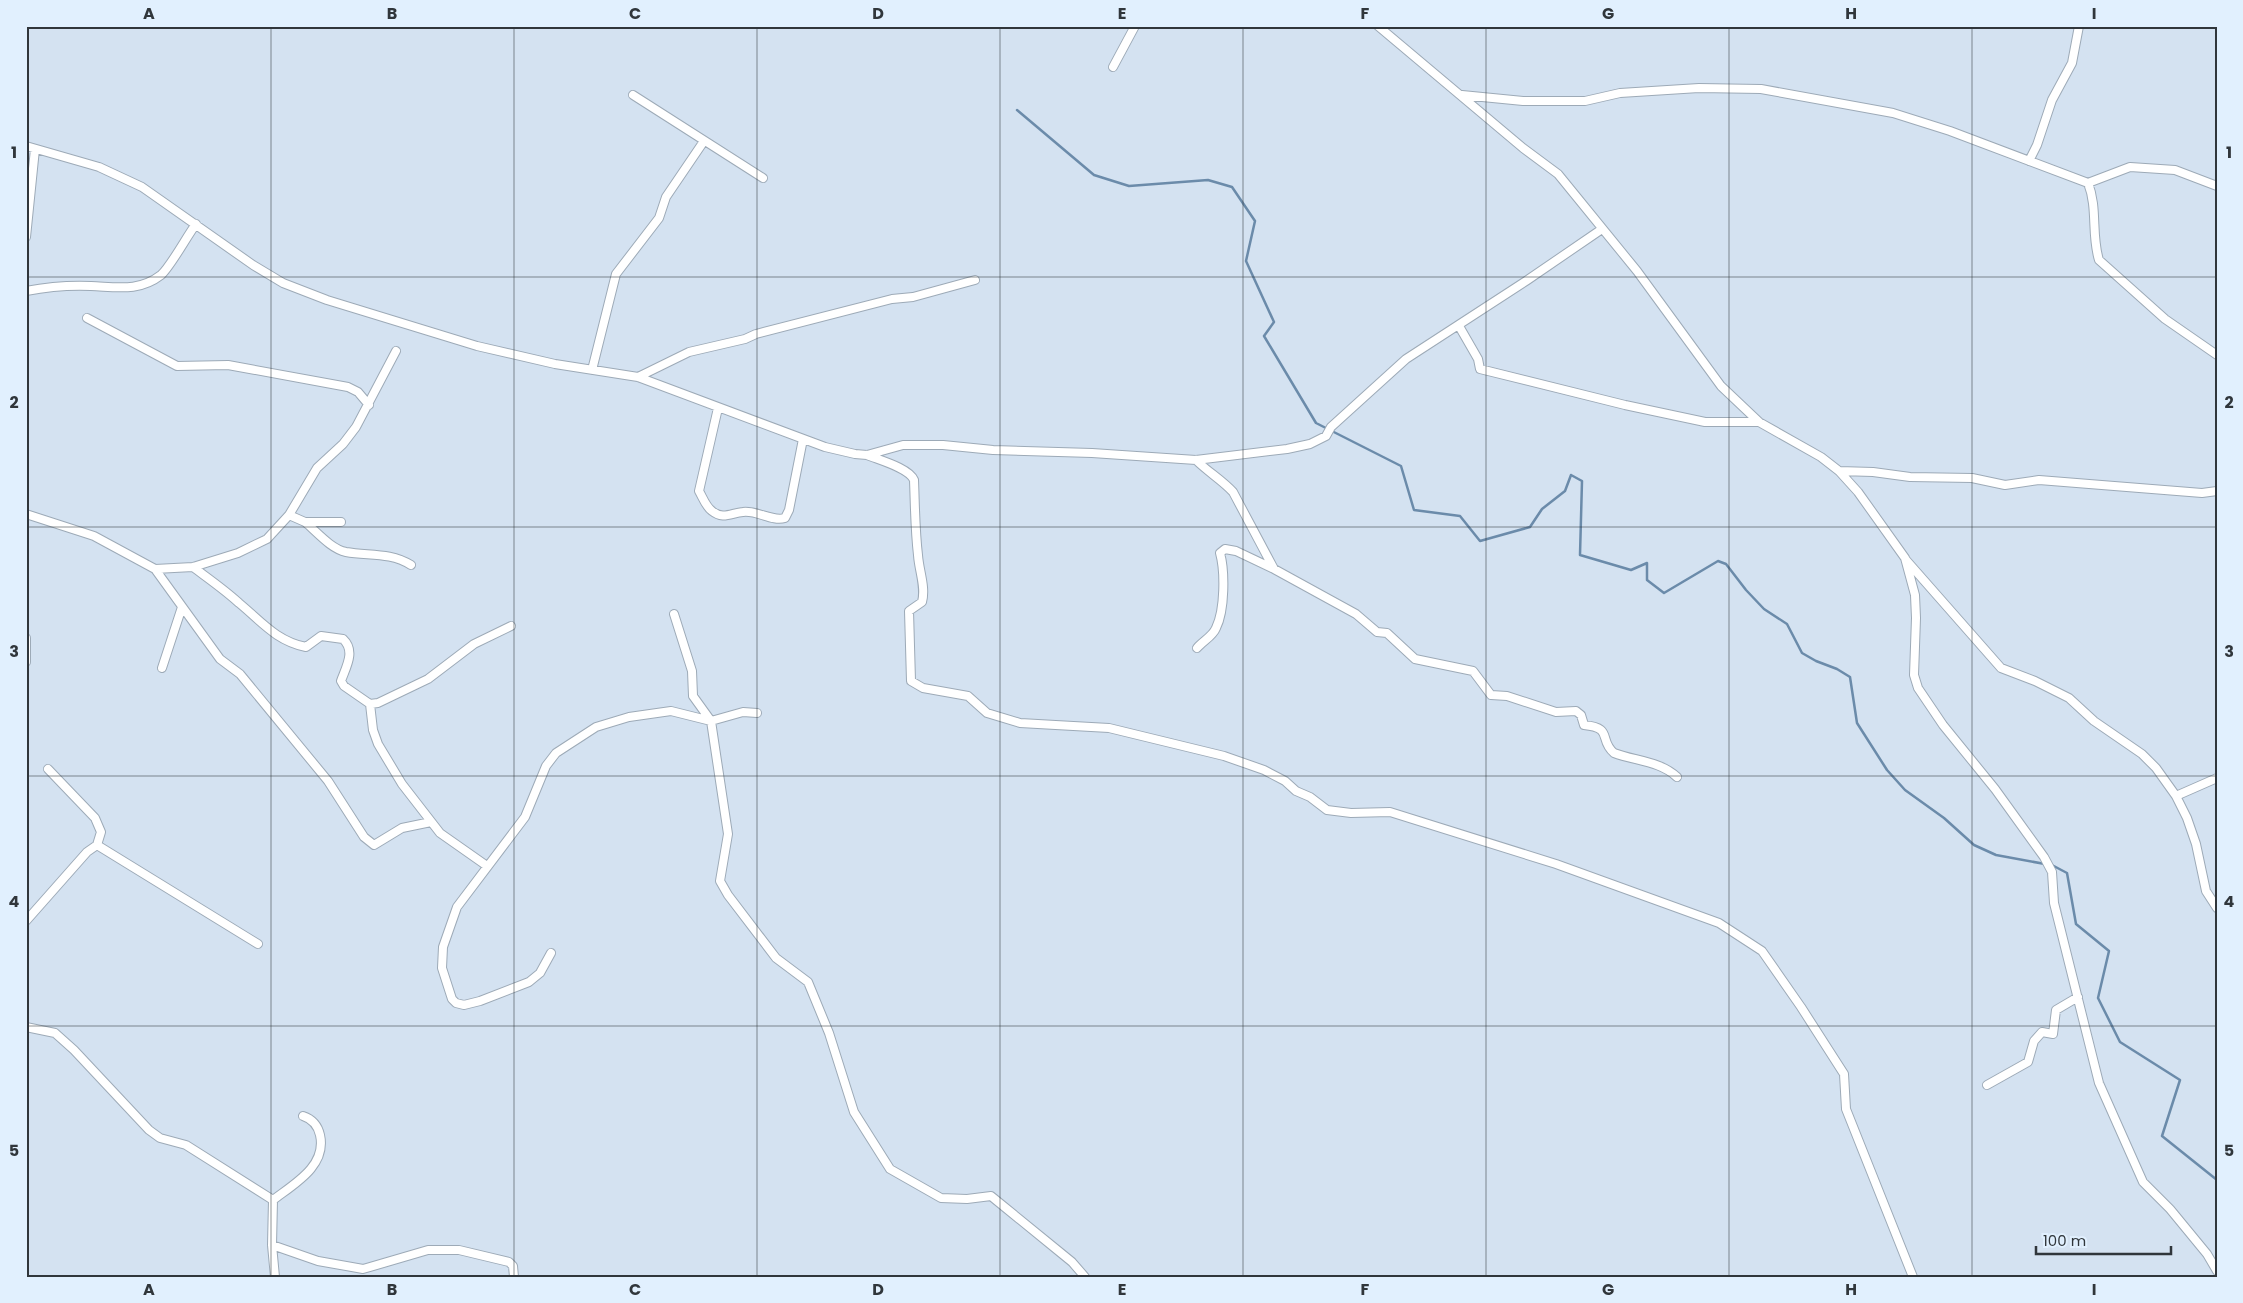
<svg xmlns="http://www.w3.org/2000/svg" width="2243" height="1303" font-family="Poppins,sans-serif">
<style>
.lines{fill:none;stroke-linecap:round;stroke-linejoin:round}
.stream{stroke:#6b8baa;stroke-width:2.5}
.minor-casing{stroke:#9daab7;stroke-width:10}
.minor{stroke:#fff;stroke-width:8}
.grid{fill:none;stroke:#30363b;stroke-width:1;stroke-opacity:0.55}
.neatline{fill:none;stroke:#30363b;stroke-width:2}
.grid-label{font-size:16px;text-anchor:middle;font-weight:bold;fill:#30363b}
</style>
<rect width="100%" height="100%" fill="#d4e2f1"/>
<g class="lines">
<path class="stream" d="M 1017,110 L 1094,175 L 1129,186 L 1208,180 L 1232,187 L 1255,221 L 1246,261 L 1274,322 L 1264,336 L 1316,423 L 1401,466 L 1414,510 L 1460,516 L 1480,541 L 1530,527 L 1542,509 L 1565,491 L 1571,475 L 1582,481 L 1580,555 L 1631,570 L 1647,563 L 1647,580 L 1664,593 L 1718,561 L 1726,564 L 1746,590 L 1764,609 L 1787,624 L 1802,653 L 1816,661 L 1837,669 L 1850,677 L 1857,723 L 1887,770 L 1905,790 L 1944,818 L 1974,845 L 1996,855 L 2045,864
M 2050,864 L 2067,873 L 2076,924 L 2109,951 L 2098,998 L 2120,1042 L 2180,1080 L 2162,1136 L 2217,1180"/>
<defs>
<path id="minor" d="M 1378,26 L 1523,148 L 1558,174 L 1637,271 L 1721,386 L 1759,422 L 1821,457 L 1839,471 L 1858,492 L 1905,558 L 1915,595 L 1916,618 L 1914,675 L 1918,688 L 1943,725 L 1995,789 L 2044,857 L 2052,872 L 2054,903 L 2099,1083 L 2143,1182 L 2170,1209 L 2207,1254 L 2217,1271
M 1113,67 L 1135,26
M 633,95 L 763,178
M 1462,95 L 1523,101 L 1585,101 L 1620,93 L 1699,88 L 1761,89 L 1893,113 L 1950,131 L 2088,183 L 2130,167 L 2175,170 L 2217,186
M 26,146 L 99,167 L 142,187 L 253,265 L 283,283 L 327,300 L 477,346 L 555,364 L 638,377 L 825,447 L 855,454 L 867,455 L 903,445 L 943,445 L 993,450 L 1092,453 L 1196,460 L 1287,449 L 1310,444 L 1326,436 L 1331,427 L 1406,359 L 1526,281 L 1602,229
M 2029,161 L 2037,145 L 2052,100 L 2072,63 L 2079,26
M 2088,183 C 2098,208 2091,235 2099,260 L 2165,319 L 2217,355
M 26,237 L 35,149
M 26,291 C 47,287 69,285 91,286 C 117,287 139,292 161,275 C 171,266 187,236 196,224
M 87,318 L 177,366 L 228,365 L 348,387 L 358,392 L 369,405
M 1459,326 L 1478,359 L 1480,369 L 1625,405 L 1705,422 L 1759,422
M 592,370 L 616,274 L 659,218 L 666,197 L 704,141
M 638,377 L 689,352 L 745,339 L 756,334 L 892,299 L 913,297 L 975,280
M 718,408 L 699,491 C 703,498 706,507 712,511 C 723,520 731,513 743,512 C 757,510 772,522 785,518 L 789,510 L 803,439
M 867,455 C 879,460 909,468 914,480 C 915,505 915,530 918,555 C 919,571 926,587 922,602 L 909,611 L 911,681 L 923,688 L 968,696 L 987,713 L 1020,723 L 1109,728 L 1224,756 L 1264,770 L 1285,781 L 1296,791 L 1310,797 L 1327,810 L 1351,813 L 1390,812 L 1556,864 L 1719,923 L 1762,951 L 1801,1007 L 1844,1074 L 1846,1109 L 1913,1277
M 1196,460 C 1208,472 1222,480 1233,492 L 1274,569 L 1356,614 L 1377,632 L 1387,633 L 1415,659 L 1473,671 L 1491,695 L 1507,696 L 1556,712 L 1576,711 L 1581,715 L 1584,725 C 1614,728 1598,739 1614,753 C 1635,761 1660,761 1677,777
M 1839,471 L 1873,472 L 1910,477 L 1972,478 L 2005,485 L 2039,480 L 2202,493 L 2217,491
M 26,514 L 94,536 L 155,569 L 193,567 L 238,553 L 267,539 L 289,515 L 317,468 L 343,444 L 356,427 L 396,351
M 289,515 L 305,522 L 341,522
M 305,522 C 317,532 331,549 346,552 C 369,556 390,552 411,565
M 1906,560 L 2001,668 L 2035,681 L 2069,698 L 2094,721 L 2142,754 L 2156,768 L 2176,796 L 2187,818 L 2196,844 L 2206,891 L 2217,908
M 193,567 C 209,579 225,590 239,603 C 261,621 276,641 306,647 L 321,636 L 343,639 C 356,651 346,667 341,681 L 344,686 L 370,704 L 378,703 L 428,679 L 474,644 L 511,626
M 155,569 L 220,659 L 240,674 L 328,781 L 364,837 L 374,845 L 402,828 L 431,822
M 674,614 L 692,671 L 693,696 L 711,721 L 728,834 L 720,881 L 728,895 L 776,958 L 808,982 L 829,1033 L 854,1112 L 890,1169 L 941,1198 L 967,1199 L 991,1196 L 1072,1262 L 1085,1277
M 26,638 L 26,662
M 1197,648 C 1203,641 1213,636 1216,628 C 1225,610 1225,571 1220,553 L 1225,549 L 1236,551 L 1274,569
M 162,668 L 182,607
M 370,704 L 373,730 L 378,744 L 402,784 L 440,833 L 487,866
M 2176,796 L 2217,778
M 97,845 L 258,944
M 26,921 L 87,852 L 97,845 L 101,832 L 95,818 L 48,769
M 551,953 L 540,973 L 529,982 L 480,1001 L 464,1005 L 456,1003 L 452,999 L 442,968 L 443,947 L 457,907 L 525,817 L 546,766 L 556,753 L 596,727 L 629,717 L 671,711 L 711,721 L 743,712 L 757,713
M 26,1027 L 55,1033 L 74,1050 L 149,1130 L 160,1138 L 186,1145 L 273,1200 L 272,1245 L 275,1277
M 1987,1085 L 2028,1062 L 2034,1041 L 2042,1032 L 2053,1034 L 2056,1010 L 2078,997
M 273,1200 C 294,1184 327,1166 320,1135 C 318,1126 312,1119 303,1116
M 272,1245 L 318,1261 L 363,1269 L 428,1250 L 459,1250 L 509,1262 L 513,1266 L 514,1277"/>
</defs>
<use href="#minor" class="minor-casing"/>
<use href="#minor" class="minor"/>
</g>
<path class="grid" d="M 271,26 L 271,1277M 514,26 L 514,1277M 757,26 L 757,1277M 1000,26 L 1000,1277M 1243,26 L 1243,1277M 1486,26 L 1486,1277M 1729,26 L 1729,1277M 1972,26 L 1972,1277M 26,277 L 2217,277M 26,527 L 2217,527M 26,776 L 2217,776M 26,1026 L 2217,1026"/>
<rect width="2243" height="1303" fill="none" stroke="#e1f0fe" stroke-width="55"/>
<path d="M2036 1246v8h135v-8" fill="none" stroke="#30363b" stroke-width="2.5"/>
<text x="2043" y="1246" font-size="15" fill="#30363b" stroke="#e1f0fe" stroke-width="4" paint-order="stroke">100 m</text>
<rect x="28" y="28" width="2188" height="1248" class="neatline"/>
<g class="grid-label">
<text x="149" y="19">A</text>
<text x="392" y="19">B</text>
<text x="635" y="19">C</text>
<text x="878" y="19">D</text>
<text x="1122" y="19">E</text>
<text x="1365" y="19">F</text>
<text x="1608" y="19">G</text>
<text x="1851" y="19">H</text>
<text x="2094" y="19">I</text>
<text x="14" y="158">1</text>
<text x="2229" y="158">1</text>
<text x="14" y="408">2</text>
<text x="2229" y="408">2</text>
<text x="14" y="657">3</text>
<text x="2229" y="657">3</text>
<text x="14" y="907">4</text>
<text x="2229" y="907">4</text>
<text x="14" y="1156">5</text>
<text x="2229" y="1156">5</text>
<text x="149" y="1295">A</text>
<text x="392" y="1295">B</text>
<text x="635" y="1295">C</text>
<text x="878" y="1295">D</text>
<text x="1122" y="1295">E</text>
<text x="1365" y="1295">F</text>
<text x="1608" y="1295">G</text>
<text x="1851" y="1295">H</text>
<text x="2094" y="1295">I</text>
</g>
</svg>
